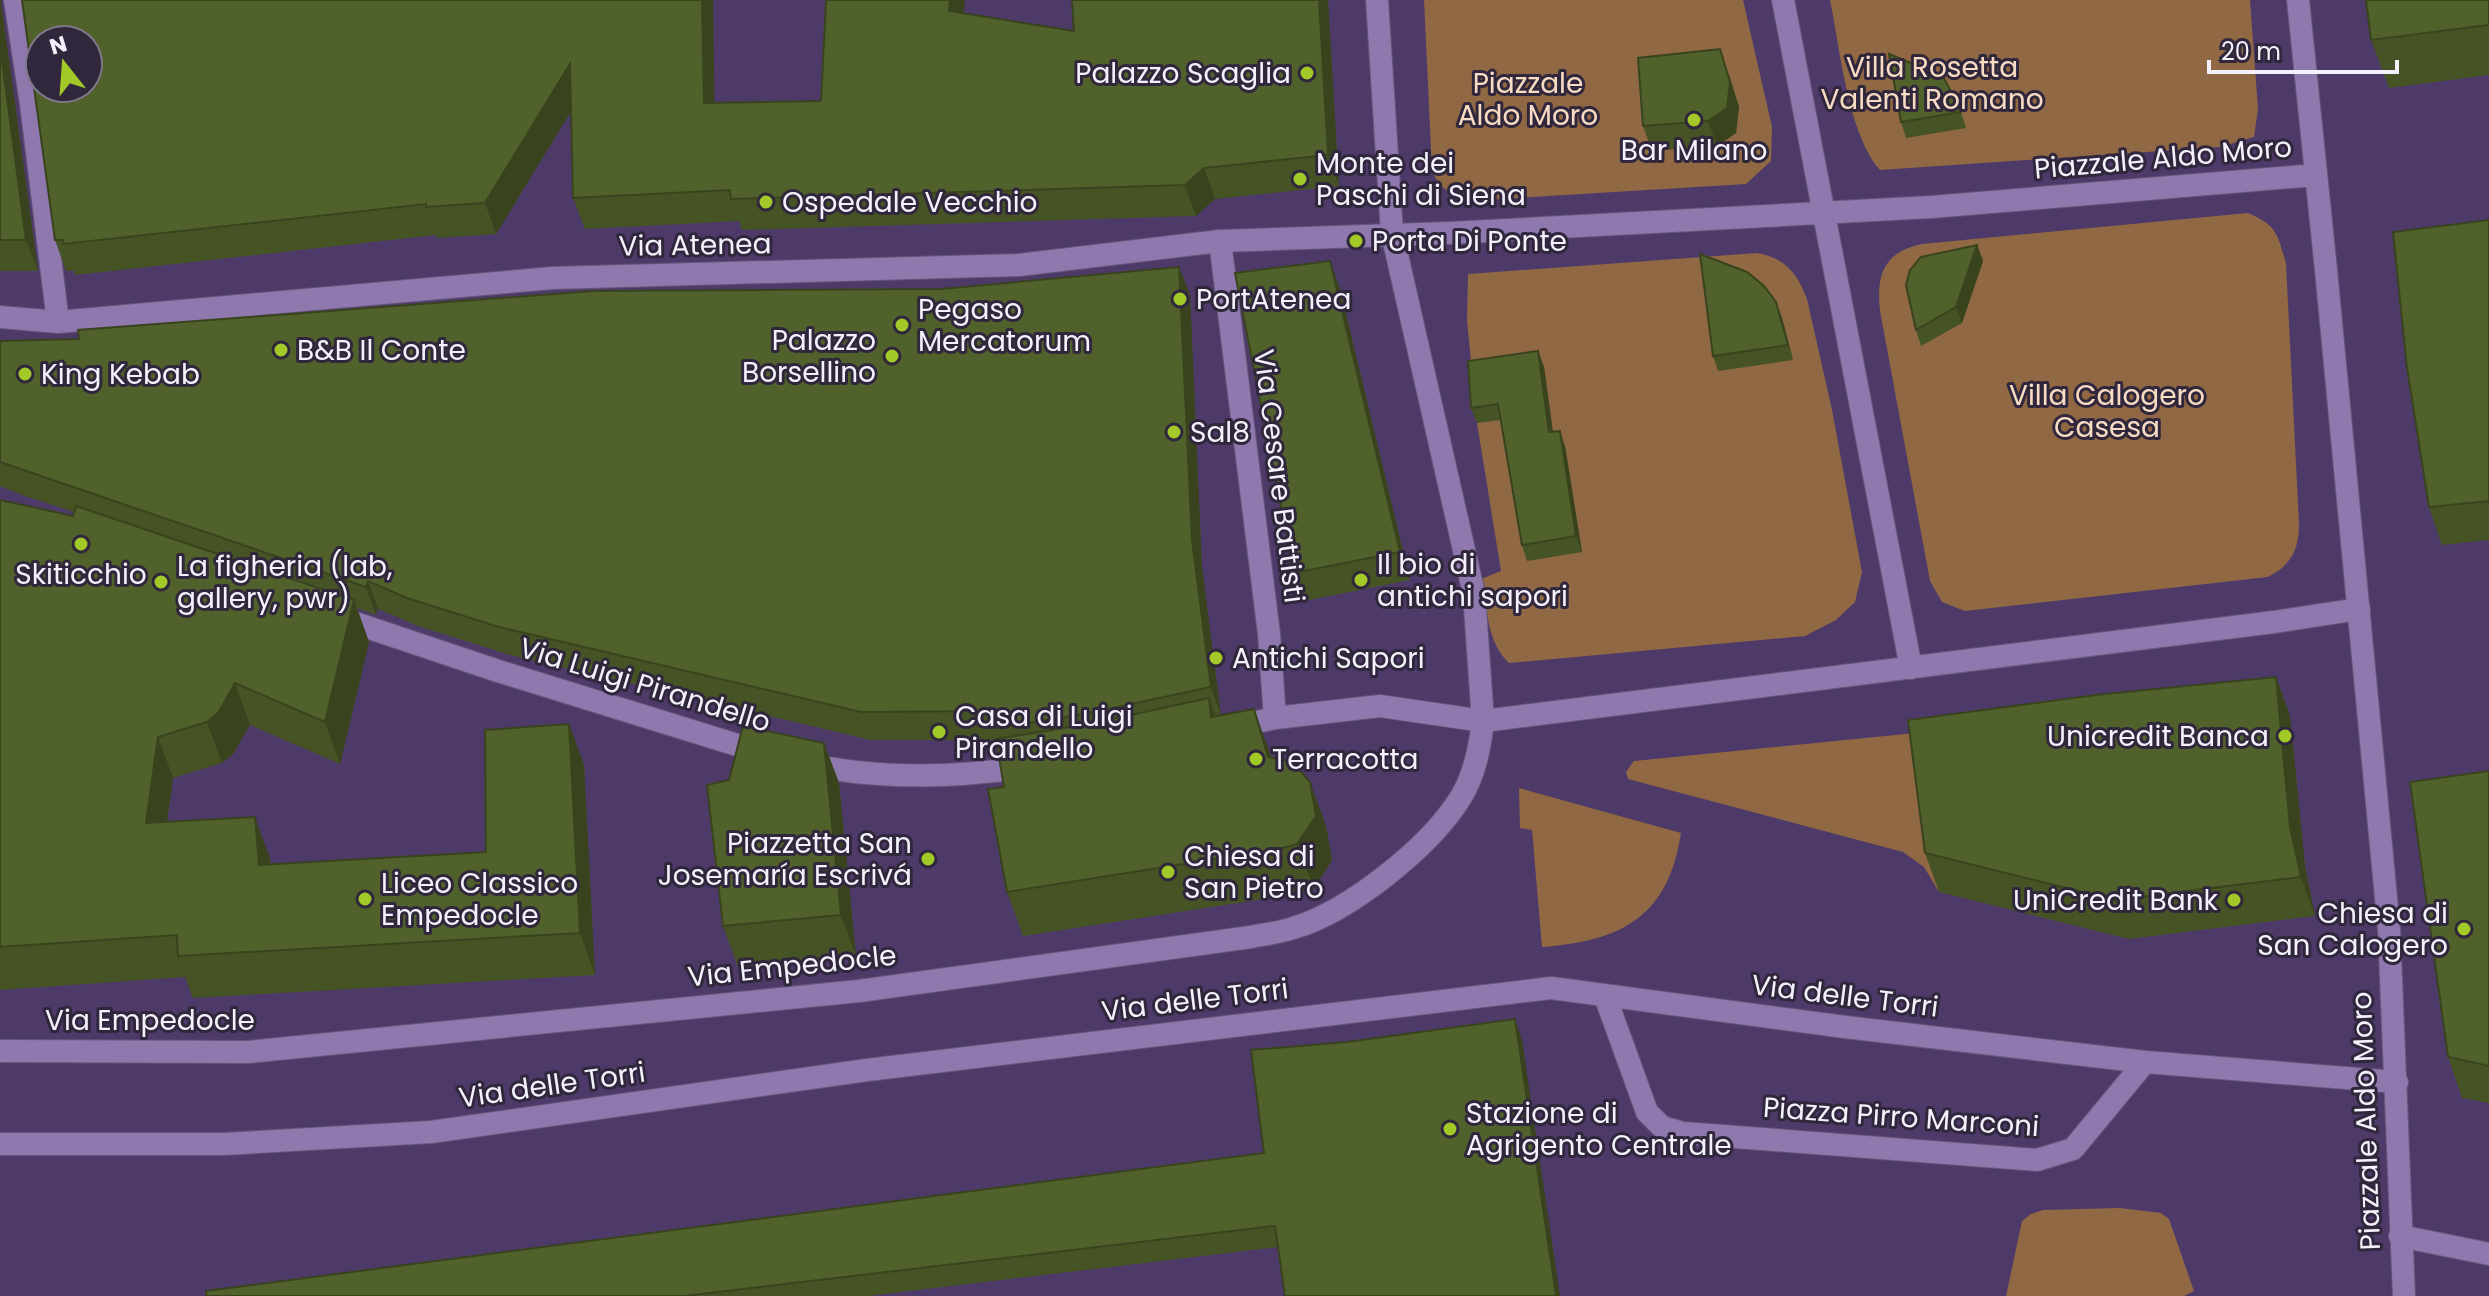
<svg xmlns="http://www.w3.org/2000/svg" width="2489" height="1296" font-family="Poppins,sans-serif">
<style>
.green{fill:#906843}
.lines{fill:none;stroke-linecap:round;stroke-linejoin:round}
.service-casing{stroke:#66567a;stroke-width:24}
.pedestrian-casing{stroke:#66567a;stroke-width:24}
.minor-casing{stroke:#66567a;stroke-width:24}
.secondary-casing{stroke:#66567a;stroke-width:24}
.service{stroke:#8e78ad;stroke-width:22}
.pedestrian{stroke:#8e78ad;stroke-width:22}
.minor{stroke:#8e78ad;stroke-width:22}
.secondary{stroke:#8e78ad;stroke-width:22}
.wall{fill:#465325}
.shaded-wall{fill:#39441e}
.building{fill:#51612b;stroke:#39441e;stroke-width:2;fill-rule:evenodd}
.poi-dot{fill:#a2c928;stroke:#30273c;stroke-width:3}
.labels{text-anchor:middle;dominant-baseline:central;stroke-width:6;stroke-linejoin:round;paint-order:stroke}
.park-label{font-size:28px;fill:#f7dbc3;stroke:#30273c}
.poi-label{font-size:28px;fill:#f5f1fc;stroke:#30273c;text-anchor:start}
.street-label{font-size:28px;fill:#f5f1fc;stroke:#30273c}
</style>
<rect width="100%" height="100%" fill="#4e3a69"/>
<path class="green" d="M 1424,0 L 1743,0 L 1772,127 L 1771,161 L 1746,184 L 1468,201 C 1451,196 1439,187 1432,171 Z
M 1830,0 L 2250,0 L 2258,109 L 2254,137 L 2220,147 L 1880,170 C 1848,134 1840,48 1830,0 Z
M 2248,213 C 2278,226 2277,234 2286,263 L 2299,524 C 2299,550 2291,565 2268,577 L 1965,611 L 1942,602 L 1930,581 L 1880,311 C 1876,274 1884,252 1922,244 Z
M 1757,253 C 1785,258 1797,273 1807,299 L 1832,410 L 1862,572 L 1855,602 L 1836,620 L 1805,636 L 1509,663 C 1487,643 1487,607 1481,579 L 1501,571 L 1477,423 L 1467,320 L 1468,274 Z
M 1915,733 L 1939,892 L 1924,867 L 1903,852 L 1628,779 L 1626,772 L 1634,761 Z
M 1519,788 L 1681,833 C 1668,917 1622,941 1542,947 L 1532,830 L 1520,828 Z
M 2120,1208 L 2161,1213 L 2169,1219 L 2194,1291 L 2184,1296 L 2006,1296 L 2022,1221 L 2031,1214 L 2043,1210 Z"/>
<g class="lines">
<defs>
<path id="service" d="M 1605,996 L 1647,1112 L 1662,1127 L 1683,1133 L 2037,1160 L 2073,1149 L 2145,1062"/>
<path id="pedestrian" d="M 1377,0 L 1392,233 L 1474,594 L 1483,721
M 1220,241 L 1269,634 L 1275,718"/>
<path id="minor" d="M 15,0 L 31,104 L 58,322
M 1783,0 L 1911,668
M 0,317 L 58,322 L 552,278 L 1019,265 L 1220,241 L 1450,233 L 1931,207 L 2316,175
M 334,616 L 498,671 L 766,754
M 1230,728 L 1275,718 L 1380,706 L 1483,721 L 2274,622 L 2359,609
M 803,763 C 876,780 958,778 1032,766
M 0,1051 L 248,1052 L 859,991 L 1251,937 C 1265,934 1279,933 1293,928 C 1349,912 1430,847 1461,797 C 1475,774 1480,747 1483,721
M 0,1144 L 224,1144 L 431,1132 L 867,1070 L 1551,988 L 1845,1027 L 2145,1062 L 2397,1082
M 2400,1236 L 2489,1254"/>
<path id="secondary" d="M 2298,0 L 2326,270 L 2389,929 L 2404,1296"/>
</defs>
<use href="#service" class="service-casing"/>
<use href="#pedestrian" class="pedestrian-casing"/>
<use href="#minor" class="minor-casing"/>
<use href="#secondary" class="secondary-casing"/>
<use href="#service" class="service"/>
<use href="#pedestrian" class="pedestrian"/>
<use href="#minor" class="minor"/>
<use href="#secondary" class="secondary"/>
</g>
<path class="wall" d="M 0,0 L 2,0 L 1,2 L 38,271 L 0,271 Z
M 1328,0 L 1339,186 L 1215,199 L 1196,216 L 742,230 L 739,221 L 585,229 L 573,198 L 571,111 L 496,234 L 437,238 L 436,235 L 75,275 L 74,271 L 66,271 L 55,240 L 713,1 L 714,103 L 821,101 L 963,13 L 1074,31 Z
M 2489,0 L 2489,75 L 2389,88 L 2371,40 Z
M 1729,74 L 1739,107 L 1736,133 L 1717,146 L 1652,151 L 1643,126 Z
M 1961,112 L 1966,128 L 1906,138 L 1901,122 Z
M 2489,220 L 2489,540 L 2442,545 L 2429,507 Z
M 1977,245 L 1983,261 L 1962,323 L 1921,346 L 1916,330 Z
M 1330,261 L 1340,289 L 1410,580 L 1304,601 L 1294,573 Z
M 1179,267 L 1190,295 L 1202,568 L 1221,715 L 1271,758 L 1310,782 L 1326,826 L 1332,860 L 1314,889 L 1296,894 L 1023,936 L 1007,892 L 1004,787 L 996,740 L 871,740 L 510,655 L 418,626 L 378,609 L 376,615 L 357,608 L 369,642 L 340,764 L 250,725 L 233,754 L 222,763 L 173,778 L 167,822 L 270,858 L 271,865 L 486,852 L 569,724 L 584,765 L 595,975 L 193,998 L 185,977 L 0,990 L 0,500 L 73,516 L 74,512 L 22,495 L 0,486 L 0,341 L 79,339 L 941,289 Z
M 1782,318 L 1793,360 L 1718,371 L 1713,356 Z
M 1538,351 L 1544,367 L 1553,432 L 1565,446 L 1582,552 L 1527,561 L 1522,545 L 1501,420 L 1477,423 L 1471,408 Z
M 2276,677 L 2290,716 L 2305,866 L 2315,916 L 2129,939 L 1939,892 L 1925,853 Z
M 824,743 L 839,783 L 856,956 L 738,967 L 723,926 L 729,780 Z
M 2489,771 L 2489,1103 L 2462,1098 L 2448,1057 Z
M 1522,1040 L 1278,1247 L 868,1296 L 206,1296 L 1264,1153 Z"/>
<path class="shaded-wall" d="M 0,0 L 2,0 L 1,2 L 38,271 L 26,240 L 0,46 Z
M 702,0 L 712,0 L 713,1 L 715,134 L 704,103 Z
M 950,0 L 965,0 L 961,42 L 949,11 Z
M 1319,0 L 1328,0 L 1339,186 L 1328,155 Z
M 1720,49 L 1739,107 L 1736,133 L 1717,146 L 1708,121 Z
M 570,64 L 581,95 L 496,234 L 485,203 Z
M 1204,168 L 1215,199 L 1196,216 L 1185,185 Z
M 1977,245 L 1983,261 L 1962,323 L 1956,307 Z
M 1330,261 L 1340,289 L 1410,580 L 1400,552 Z
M 1179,267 L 1190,295 L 1202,568 L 1221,715 L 1211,687 L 1192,540 Z
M 1776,302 L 1782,318 L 1793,360 L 1788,345 Z
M 1538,351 L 1544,367 L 1555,448 L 1549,432 Z
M 1560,431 L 1565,446 L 1582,552 L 1576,536 Z
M 368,581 L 378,609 L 376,615 L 366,587 Z
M 354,600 L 369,642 L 340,764 L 325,722 Z
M 2276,677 L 2290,716 L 2305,866 L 2315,916 L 2301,877 L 2290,827 Z
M 235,683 L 250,725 L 233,754 L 222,763 L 207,722 Z
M 1209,698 L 1225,743 L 1211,717 Z
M 1254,709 L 1270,753 L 1285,802 L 1268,757 Z
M 569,724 L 584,765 L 595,975 L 580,933 Z
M 158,737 L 173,778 L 161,865 L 146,823 Z
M 824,743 L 839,783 L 856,956 L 841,915 Z
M 1310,782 L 1326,826 L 1332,860 L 1314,889 L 1297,844 Z
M 255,817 L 270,858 L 274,907 L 259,865 Z
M 1515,1019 L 1522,1040 L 1560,1296 L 1556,1296 Z"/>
<path class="building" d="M 22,0 L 702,0 L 704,103 L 821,101 L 826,0 L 950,0 L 949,11 L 1074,31 L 1072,0 L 1319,0 L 1328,155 L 1204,168 L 1185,185 L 731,199 L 730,190 L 573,198 L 570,64 L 485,203 L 426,207 L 426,204 L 64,244 L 63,240 L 55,240 ZM 40,40 L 88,40 L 88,88 L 40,88 Z
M 2366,0 L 2489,0 L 2489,25 L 2371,40 Z
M 0,46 L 26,240 L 0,240 Z
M 1720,49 L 1730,82 L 1727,108 L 1708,121 L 1643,126 L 1638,58 Z
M 1889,54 L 1943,76 L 1961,112 L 1901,122 Z
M 2489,220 L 2489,501 L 2429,507 L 2407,368 L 2393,232 Z
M 1977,245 L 1956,307 L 1916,330 L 1906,285 L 1910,270 L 1921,257 Z
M 1700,254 L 1747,272 L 1764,286 L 1776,302 L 1788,345 L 1713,356 Z
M 1330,261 L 1400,552 L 1294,573 L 1235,273 Z
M 1179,267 L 1192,540 L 1211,687 L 1089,713 L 997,728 L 995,711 L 861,712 L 499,627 L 407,598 L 368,581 L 366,587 L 0,462 L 0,341 L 79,339 L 78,330 L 594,291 L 941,289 Z
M 1538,351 L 1549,432 L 1560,431 L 1576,536 L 1522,545 L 1498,404 L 1471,408 L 1468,361 Z
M 0,500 L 73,516 L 76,506 L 354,600 L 325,722 L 235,683 L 218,713 L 207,722 L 158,737 L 146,823 L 255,817 L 259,865 L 486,852 L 485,730 L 569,724 L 580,933 L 178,956 L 177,935 L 0,947 Z
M 2276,677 L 2290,827 L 2301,877 L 2115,900 L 1925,853 L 1908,720 L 2096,695 Z
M 1209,698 L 1211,717 L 1254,709 L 1268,757 L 1292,762 L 1310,782 L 1316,816 L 1297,844 L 1279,849 L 1007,892 L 988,789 L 1004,787 L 996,739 L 1089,724 Z
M 743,726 L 824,743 L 841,915 L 723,926 L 707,785 L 729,780 Z
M 2489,771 L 2489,1066 L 2448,1057 L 2410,782 Z
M 1515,1019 L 1556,1296 L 1285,1296 L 1275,1226 L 684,1296 L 206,1296 L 206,1291 L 1264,1153 L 1251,1050 L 1347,1042 Z"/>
<g class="poi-dot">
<circle cx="1307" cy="73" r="8"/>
<circle cx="1694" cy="120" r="8"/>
<circle cx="1300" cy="179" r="8"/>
<circle cx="766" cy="202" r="8"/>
<circle cx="1356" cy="241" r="8"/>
<circle cx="1180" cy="299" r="8"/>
<circle cx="902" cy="325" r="8"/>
<circle cx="281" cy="350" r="8"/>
<circle cx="892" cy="356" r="8"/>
<circle cx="25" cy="374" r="8"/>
<circle cx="1174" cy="432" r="8"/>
<circle cx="81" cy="544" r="8"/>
<circle cx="1361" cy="580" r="8"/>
<circle cx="161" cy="582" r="8"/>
<circle cx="1216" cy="658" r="8"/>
<circle cx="939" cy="732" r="8"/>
<circle cx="2285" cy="736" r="8"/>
<circle cx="1256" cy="759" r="8"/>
<circle cx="928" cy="859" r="8"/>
<circle cx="1168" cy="872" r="8"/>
<circle cx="365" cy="899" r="8"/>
<circle cx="2234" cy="900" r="8"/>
<circle cx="2464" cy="929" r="8"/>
<circle cx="1450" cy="1129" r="8"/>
</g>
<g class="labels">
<g class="park-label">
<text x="1932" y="67">Villa Rosetta<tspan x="1932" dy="32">Valenti Romano</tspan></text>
<text x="1528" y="83">Piazzale<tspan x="1528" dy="32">Aldo Moro</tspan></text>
<text x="2107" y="395">Villa Calogero<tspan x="2107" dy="32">Casesa</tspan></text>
</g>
<g class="poi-label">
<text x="1291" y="73" text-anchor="end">Palazzo Scaglia</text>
<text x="1694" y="150" text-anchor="middle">Bar Milano</text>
<text x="1316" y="163">Monte dei<tspan x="1316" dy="32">Paschi di Siena</tspan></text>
<text x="782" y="202">Ospedale Vecchio</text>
<text x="1372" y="241">Porta Di Ponte</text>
<text x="1196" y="299">PortAtenea</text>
<text x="918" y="309">Pegaso<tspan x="918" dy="32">Mercatorum</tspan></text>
<text x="876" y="340" text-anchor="end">Palazzo<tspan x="876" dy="32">Borsellino</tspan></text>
<text x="297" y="350">B&amp;B Il Conte</text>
<text x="41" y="374">King Kebab</text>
<text x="1190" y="432">Sal8</text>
<text x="1377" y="564">Il bio di<tspan x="1377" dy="32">antichi sapori</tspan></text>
<text x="177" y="566">La figheria (lab,<tspan x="177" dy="32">gallery, pwr)</tspan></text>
<text x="81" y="574" text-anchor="middle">Skiticchio</text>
<text x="1232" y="658">Antichi Sapori</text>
<text x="955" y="716">Casa di Luigi<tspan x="955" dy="32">Pirandello</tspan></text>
<text x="2269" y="736" text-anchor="end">Unicredit Banca</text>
<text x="1272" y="759">Terracotta</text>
<text x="912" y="843" text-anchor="end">Piazzetta San<tspan x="912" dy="32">Josemaría Escrivá</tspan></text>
<text x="1184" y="856">Chiesa di<tspan x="1184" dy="32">San Pietro</tspan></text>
<text x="381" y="883">Liceo Classico<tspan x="381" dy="32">Empedocle</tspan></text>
<text x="2218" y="900" text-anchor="end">UniCredit Bank</text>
<text x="2448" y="913" text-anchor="end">Chiesa di<tspan x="2448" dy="32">San Calogero</tspan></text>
<text x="1466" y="1113">Stazione di<tspan x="1466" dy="32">Agrigento Centrale</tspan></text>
</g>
<g class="street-label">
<text transform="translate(2163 158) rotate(-5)">Piazzale Aldo Moro</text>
<text transform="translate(695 245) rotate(-1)">Via Atenea</text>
<text transform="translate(1279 476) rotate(83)">Via Cesare Battisti</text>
<text transform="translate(645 685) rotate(17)">Via Luigi Pirandello</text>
<text transform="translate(792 966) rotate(-6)">Via Empedocle</text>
<text transform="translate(1845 996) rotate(7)">Via delle Torri</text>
<text transform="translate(1195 1000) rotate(-7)">Via delle Torri</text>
<text x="150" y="1020">Via Empedocle</text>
<text transform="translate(552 1085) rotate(-8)">Via delle Torri</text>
<text transform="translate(1901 1117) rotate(4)">Piazza Pirro Marconi</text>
<text transform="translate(2366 1121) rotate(-92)">Piazzale Aldo Moro</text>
</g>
</g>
<g transform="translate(64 64) rotate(343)"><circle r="38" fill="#30273c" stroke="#7f7889" stroke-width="2"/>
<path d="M0-6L14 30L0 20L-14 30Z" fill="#a2c928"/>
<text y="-12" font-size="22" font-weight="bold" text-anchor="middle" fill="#f5f1fc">N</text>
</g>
<path d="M2209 60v12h188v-12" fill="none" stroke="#f5f1fc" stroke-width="4"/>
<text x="2221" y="60" font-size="24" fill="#f5f1fc" stroke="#30273c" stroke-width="6" paint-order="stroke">20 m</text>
</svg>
